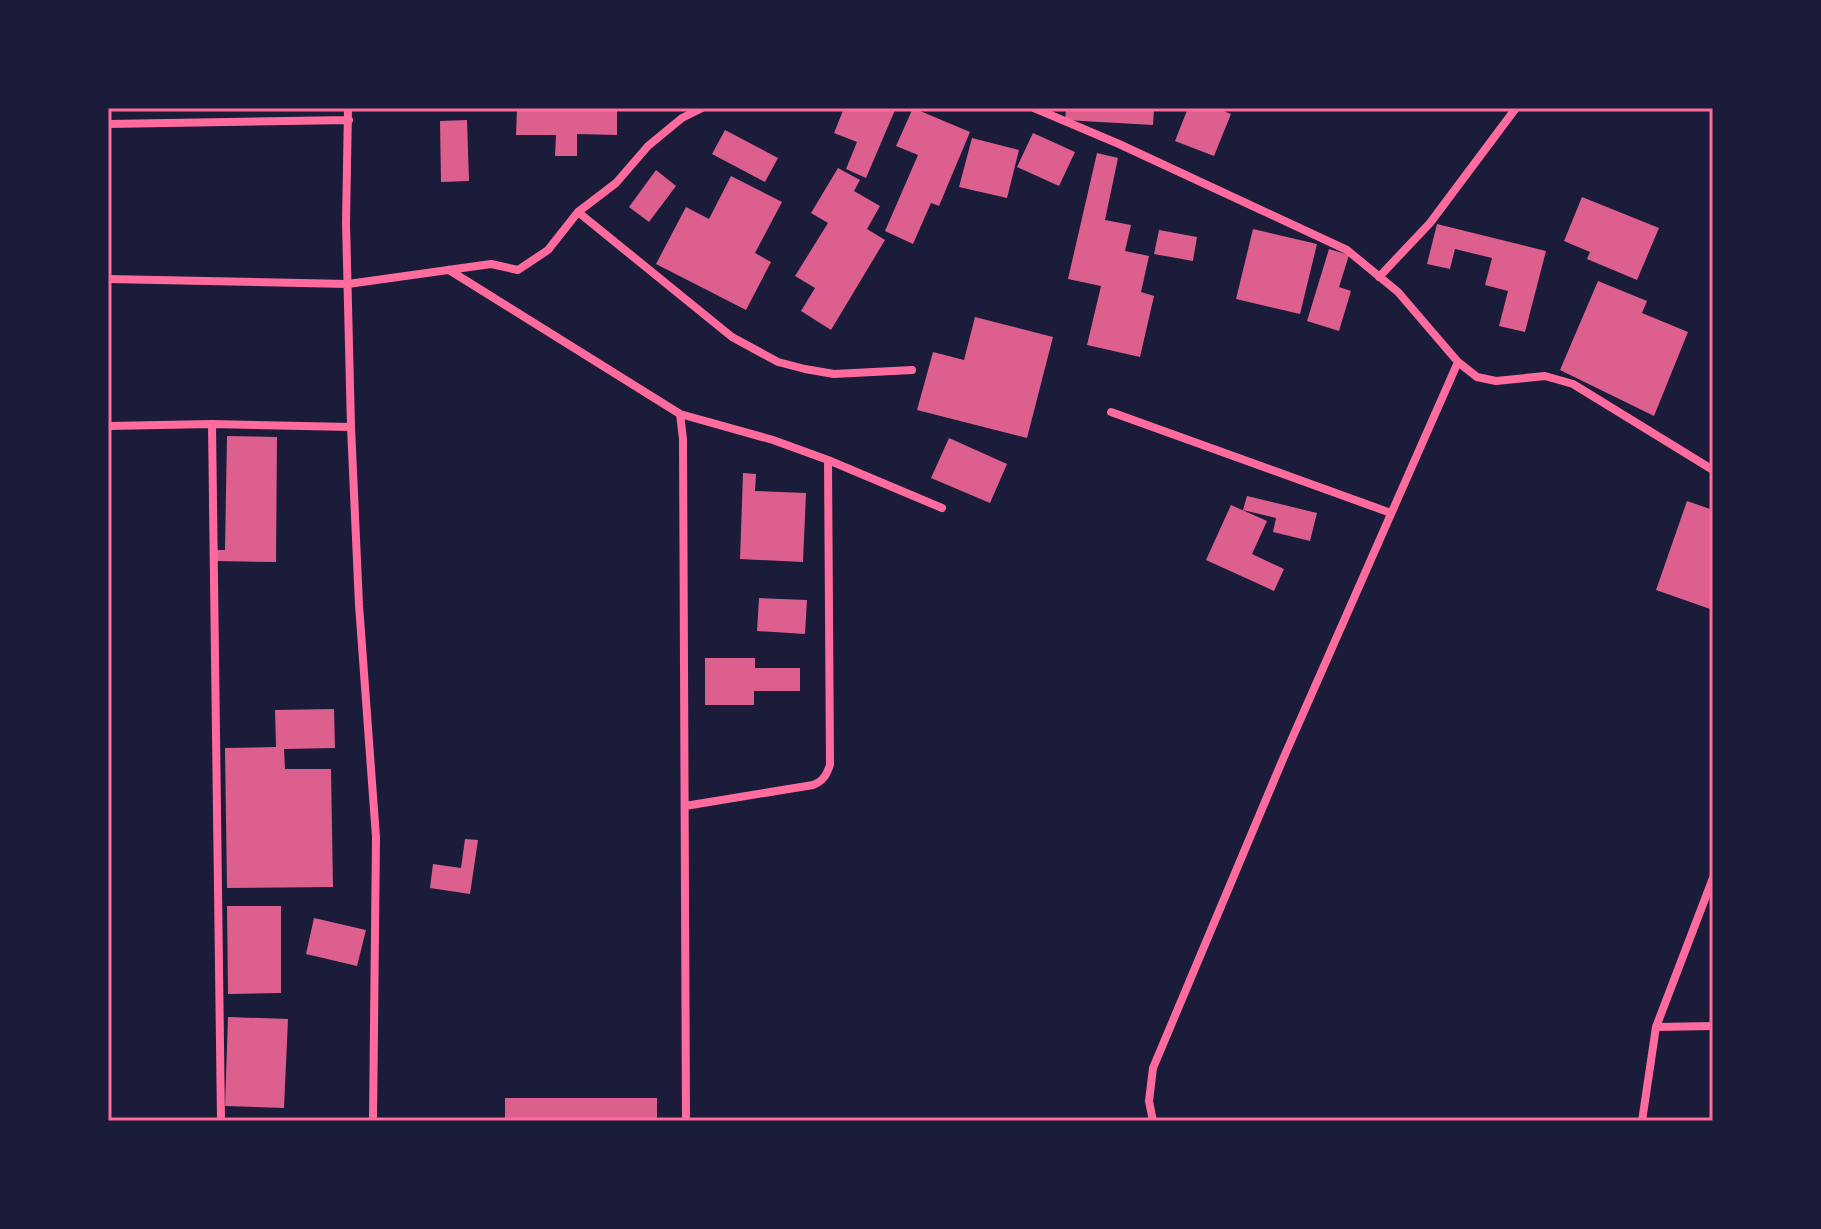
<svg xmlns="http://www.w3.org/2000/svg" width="1821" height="1229" font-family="'Sofia Sans Condensed',sans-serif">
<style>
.building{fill:#dd5f8e}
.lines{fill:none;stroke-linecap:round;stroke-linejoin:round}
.minor{stroke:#ff6b9d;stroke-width:8}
.neatline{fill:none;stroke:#ff6b9d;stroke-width:3}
</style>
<rect width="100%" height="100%" fill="#1b1b3a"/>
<path class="building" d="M 517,108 L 617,108 L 617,135 L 577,134 L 577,156 L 555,156 L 556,135 L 516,135 Z
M 844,108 L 891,108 L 895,110 L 866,178 L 846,169 L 857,142 L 834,133 Z
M 913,108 L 970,132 L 939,206 L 931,203 L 913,244 L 885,231 L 918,155 L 896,146 Z
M 1066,108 L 1154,108 L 1153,125 L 1065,120 Z
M 1188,108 L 1216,108 L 1231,114 L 1214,156 L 1175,141 Z
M 467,120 L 469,181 L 441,182 L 440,121 Z
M 725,130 L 778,158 L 765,182 L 712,154 Z
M 1033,133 L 1075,152 L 1059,186 L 1017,167 Z
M 972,138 L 1019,150 L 1007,198 L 959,187 Z
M 1097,153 L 1118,158 L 1105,220 L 1131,225 L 1125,251 L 1149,256 L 1141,292 L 1154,296 L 1140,357 L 1087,345 L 1101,286 L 1068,279 Z
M 838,168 L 860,180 L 854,191 L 880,206 L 867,229 L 885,240 L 831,330 L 801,311 L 815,288 L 795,276 L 828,223 L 811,213 Z
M 656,170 L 676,186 L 649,222 L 629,207 Z
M 731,176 L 782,202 L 755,253 L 771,262 L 746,310 L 656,264 L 686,207 L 709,219 Z
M 1582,197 L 1659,228 L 1637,280 L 1587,259 L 1590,252 L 1564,241 Z
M 1437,224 L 1546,251 L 1525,332 L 1499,326 L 1508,291 L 1485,285 L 1492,258 L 1455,249 L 1450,269 L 1427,264 Z
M 1253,229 L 1317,244 L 1300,314 L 1236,299 Z
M 1159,230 L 1197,237 L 1193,261 L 1154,254 Z
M 1329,249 L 1349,255 L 1339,287 L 1351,291 L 1339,331 L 1307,321 Z
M 1598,281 L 1647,301 L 1642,313 L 1688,332 L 1654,416 L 1560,370 Z
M 975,317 L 1053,337 L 1027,438 L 917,410 L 933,352 L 964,360 Z
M 227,436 L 277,437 L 276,562 L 217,561 L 217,550 L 225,550 Z
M 949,438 L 1007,464 L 990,503 L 931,478 Z
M 743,473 L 756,474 L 755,491 L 806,493 L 803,562 L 740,559 Z
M 1247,496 L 1317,513 L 1310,541 L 1273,532 L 1276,518 L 1243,510 Z
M 1687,501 L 1713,510 L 1713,610 L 1656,590 Z
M 1231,505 L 1267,521 L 1252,554 L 1284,569 L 1274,591 L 1206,560 Z
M 759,598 L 807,600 L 805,634 L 757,631 Z
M 705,658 L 755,658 L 755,668 L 800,668 L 800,691 L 754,691 L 754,705 L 705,705 Z
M 334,709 L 335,748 L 284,749 L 285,769 L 331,769 L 333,887 L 227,888 L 225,748 L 276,747 L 275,710 Z
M 465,839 L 478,840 L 470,894 L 430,888 L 433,864 L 461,868 Z
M 227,906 L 281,906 L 281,993 L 228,994 Z
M 314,918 L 366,930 L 357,966 L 306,954 Z
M 228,1017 L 288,1019 L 284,1108 L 225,1106 Z
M 505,1098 L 657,1098 L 657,1121 L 505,1121 Z"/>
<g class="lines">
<path class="minor" d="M 348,108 L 346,223 L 351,427 L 359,605 L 376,837 L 373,1121
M 1034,108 L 1119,144 L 1347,250 L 1398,292 L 1458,362 L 1477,377 L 1496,381 L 1545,376 L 1573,384 L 1713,470
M 108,124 L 349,120
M 578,212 L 732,337 L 778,362 L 805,369 L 834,374 L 912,370
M 449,270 L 680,414 L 773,440 L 828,460 L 942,508
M 1379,277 L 1430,223 L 1516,108
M 108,279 L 348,284 L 491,264 L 518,270 L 548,250 L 578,212 L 616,183 L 648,146 L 682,118 L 702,108
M 1111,412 L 1391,513
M 680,414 L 683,439 L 686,1121
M 212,424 L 221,1121
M 108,426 L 212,424 L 351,427
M 685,806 L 813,785 C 823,781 826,776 830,765 L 828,460
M 1656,1027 L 1713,1026
M 1153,1121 L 1149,1101 L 1153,1068 L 1283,759 L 1458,362
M 1642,1121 L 1656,1027 L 1713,878"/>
</g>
<rect width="1821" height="1229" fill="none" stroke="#1b1b3a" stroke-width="220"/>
<rect x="110" y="110" width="1601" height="1009" class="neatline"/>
</svg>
